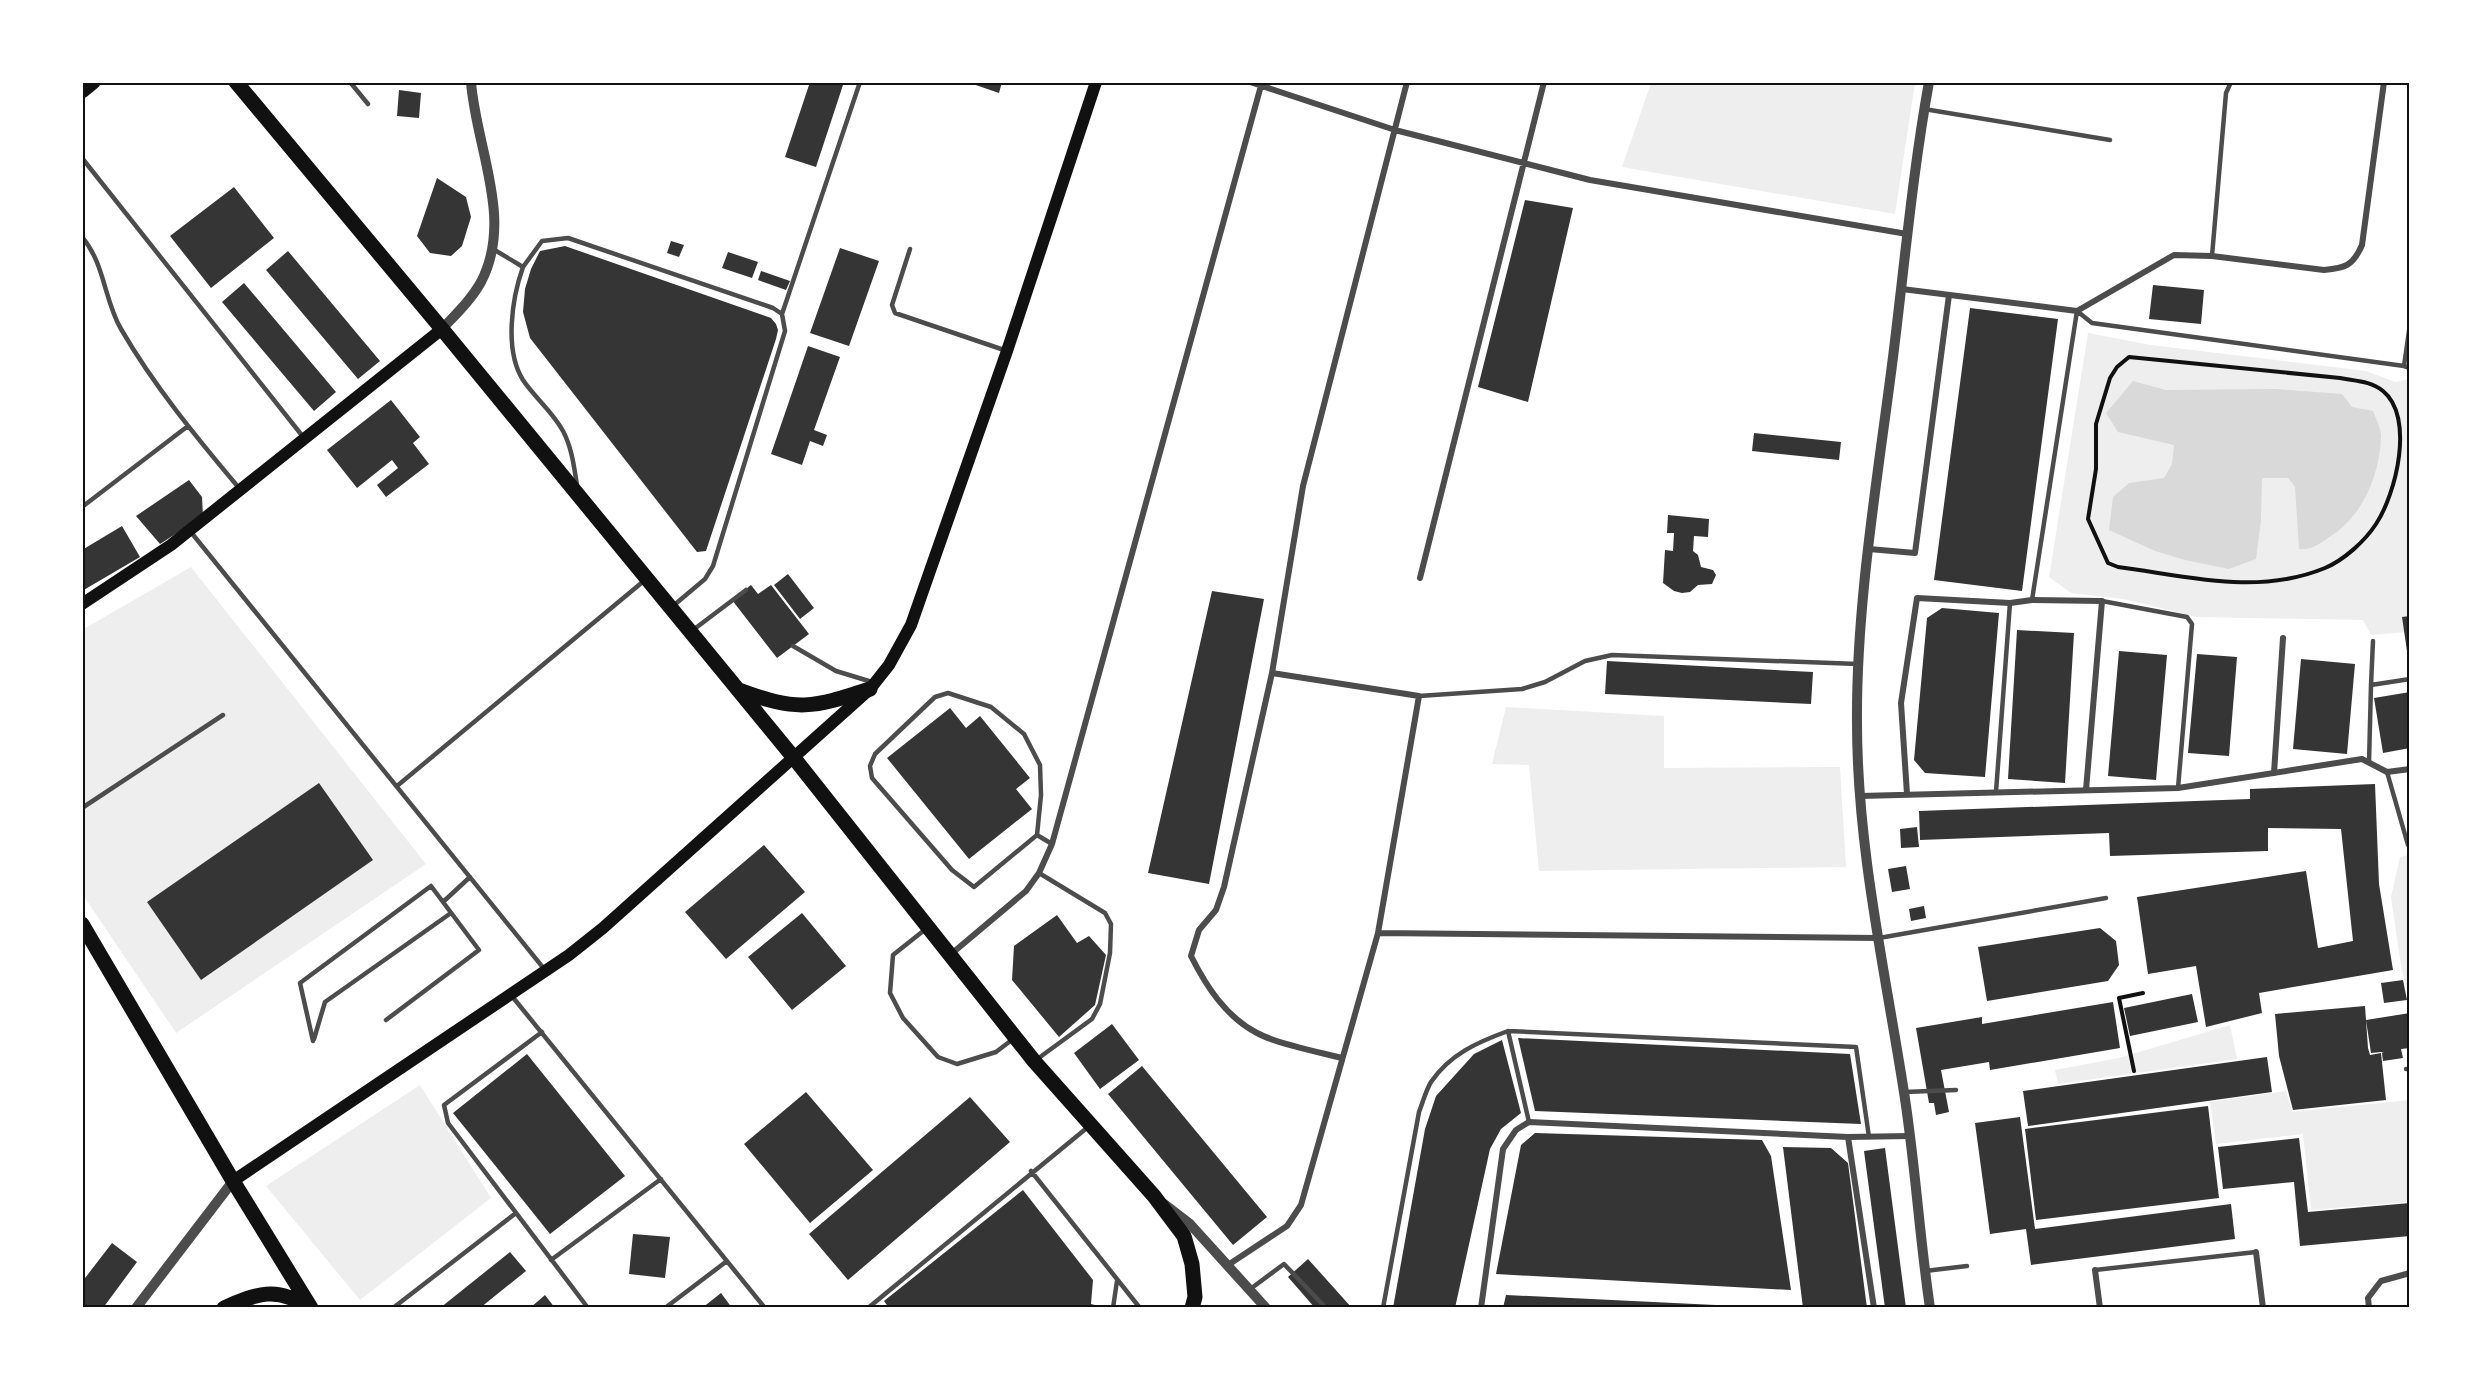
<svg xmlns="http://www.w3.org/2000/svg" width="2492" height="1390" font-family="'Open Sans',sans-serif">
<style>
.green{fill:#eee}
.water{fill:#d9d9d9}
.building{fill:#353535}
.lines{fill:none;stroke-linecap:round;stroke-linejoin:round}
.path{stroke:#111;stroke-width:4}
.service{stroke:#4c4c4c;stroke-width:4.5}
.minor{stroke:#4c4c4c;stroke-width:6}
.tertiary{stroke:#4c4c4c;stroke-width:10}
.secondary{stroke:#111;stroke-width:12}
.primary{stroke:#111;stroke-width:15}
.neatline{fill:none;stroke:#111;stroke-width:2}
</style>
<rect width="100%" height="100%" fill="#fff"/>
<path class="green" d="M 1651,83 L 1915,83 L 1895,214 L 1622,167 Z
M 2088,333 L 2151,345 L 2366,371 L 2395,382 L 2409,379 L 2410,622 L 2407,632 L 2371,635 L 2363,620 L 2197,617 L 2123,599 L 2071,593 L 2049,577 Z
M 191,567 L 426,864 L 176,1033 L 83,895 L 82,630 Z
M 1506,707 L 1664,716 L 1664,768 L 1840,767 L 1846,867 L 1539,871 L 1529,765 L 1492,764 Z
M 2409,855 L 2410,855 L 2409,999 L 2401,966 L 2391,897 L 2400,857 Z
M 2230,1025 L 2237,1059 L 2058,1084 L 2055,1070 L 2119,1058 Z
M 420,1085 L 491,1198 L 360,1300 L 266,1186 Z
M 2286,1091 L 2292,1112 L 2409,1100 L 2409,1202 L 2311,1210 L 2303,1134 L 2216,1144 L 2210,1102 Z"/>
<path class="water" d="M 2133,381 L 2166,390 L 2276,389 L 2342,394 L 2352,407 L 2373,411 C 2376,419 2382,430 2381,438 C 2379,478 2362,517 2328,538 C 2318,545 2311,550 2299,549 L 2295,487 L 2288,478 L 2262,478 L 2261,520 L 2256,559 L 2229,569 L 2185,560 L 2155,551 L 2109,530 L 2113,497 L 2129,483 L 2164,478 L 2172,464 L 2174,445 L 2118,432 L 2106,413 Z"/>
<path class="building" d="M 810,82 L 844,82 L 816,167 L 785,157 Z
M 967,82 L 1002,82 L 999,93 Z
M 399,90 L 421,93 L 419,118 L 397,116 Z
M 437,178 L 466,197 L 471,217 L 462,246 L 451,256 L 430,253 L 417,236 Z
M 234,187 L 274,238 L 211,288 L 170,236 Z
M 1525,200 L 1573,208 L 1528,402 L 1478,387 Z
M 671,241 L 684,245 L 679,257 L 667,253 Z
M 565,246 L 771,318 L 776,324 L 778,330 L 776,339 L 706,551 L 697,552 L 530,338 L 523,312 L 525,289 L 531,269 L 540,251 Z
M 840,248 L 879,261 L 849,346 L 810,333 Z
M 288,251 L 380,361 L 358,379 L 266,270 Z
M 728,252 L 758,262 L 752,278 L 722,268 Z
M 761,271 L 790,281 L 786,290 L 758,280 Z
M 244,283 L 336,392 L 314,411 L 222,302 Z
M 2153,285 L 2204,290 L 2201,324 L 2149,319 Z
M 1970,308 L 2058,319 L 2022,591 L 1934,580 Z
M 808,346 L 840,357 L 814,430 L 827,435 L 823,446 L 810,441 L 802,465 L 771,454 Z
M 391,400 L 420,437 L 413,443 L 429,464 L 386,497 L 377,485 L 398,468 L 392,460 L 357,488 L 327,450 Z
M 1754,433 L 1841,442 L 1839,460 L 1752,451 Z
M 189,480 L 202,497 L 203,516 L 160,544 L 136,516 Z
M 1668,515 L 1709,519 L 1708,537 L 1694,536 L 1693,551 L 1698,555 L 1701,567 L 1713,570 L 1716,575 L 1712,584 L 1698,585 L 1690,592 L 1682,593 L 1674,591 L 1663,583 L 1665,550 L 1673,551 L 1674,533 L 1667,533 Z
M 122,526 L 140,557 L 82,591 L 82,550 Z
M 788,574 L 814,608 L 800,619 L 774,585 Z
M 751,585 L 758,594 L 771,585 L 809,634 L 777,658 L 732,600 Z
M 1212,591 L 1264,599 L 1209,884 L 1148,873 Z
M 1942,608 L 1999,613 L 1985,777 L 1925,773 L 1914,760 L 1927,618 Z
M 2410,616 L 2410,658 L 2408,658 L 2402,617 Z
M 2017,630 L 2074,633 L 2065,783 L 2008,779 Z
M 2119,651 L 2167,655 L 2156,780 L 2108,776 Z
M 2197,654 L 2237,657 L 2229,756 L 2188,753 Z
M 2301,659 L 2355,664 L 2347,754 L 2293,749 Z
M 1607,661 L 1813,672 L 1811,704 L 1605,694 Z
M 2410,692 L 2410,748 L 2383,753 L 2374,698 Z
M 950,708 L 966,728 L 980,716 L 1030,778 L 1016,789 L 1032,809 L 969,859 L 887,758 Z
M 319,783 L 373,860 L 201,980 L 147,902 Z
M 2375,784 L 2379,884 L 2393,970 L 2259,993 L 2262,1013 L 2206,1027 L 2196,966 L 2148,974 L 2137,897 L 2306,871 L 2318,948 L 2353,941 L 2341,829 L 2268,828 L 2268,851 L 2110,856 L 2109,833 L 1920,840 L 1919,811 L 2250,799 L 2250,789 Z
M 1917,827 L 1919,847 L 1901,848 L 1900,829 Z
M 764,845 L 805,892 L 726,959 L 685,912 Z
M 1906,866 L 1910,889 L 1892,892 L 1888,869 Z
M 1924,906 L 1926,918 L 1911,921 L 1909,909 Z
M 802,913 L 846,966 L 792,1010 L 748,957 Z
M 1057,915 L 1077,943 L 1089,936 L 1106,955 L 1095,1005 L 1059,1037 L 1012,980 L 1014,946 Z
M 2100,928 L 2116,941 L 2119,965 L 2108,981 L 1987,1001 L 1978,947 Z
M 2403,980 L 2407,1000 L 2384,1003 L 2381,983 Z
M 2192,994 L 2198,1022 L 2130,1036 L 2124,1008 Z
M 2113,1002 L 2120,1048 L 1990,1070 L 1989,1062 L 1941,1070 L 1949,1112 L 1936,1115 L 1934,1103 L 1929,1103 L 1916,1028 L 1982,1017 L 1982,1024 Z
M 2365,1006 L 2368,1048 L 2370,1055 L 2381,1053 L 2386,1100 L 2293,1110 L 2279,1056 L 2275,1014 Z
M 2410,1013 L 2410,1048 L 2401,1049 L 2403,1058 L 2383,1061 L 2382,1053 L 2384,1053 L 2381,1052 L 2381,1046 L 2381,1052 L 2371,1053 L 2366,1020 Z
M 1112,1024 L 1139,1060 L 1100,1089 L 1074,1053 Z
M 1518,1038 L 1850,1054 L 1861,1124 L 1535,1111 Z
M 1502,1040 L 1521,1113 L 1501,1129 L 1490,1149 L 1455,1308 L 1393,1308 L 1425,1129 L 1436,1096 L 1474,1054 Z
M 527,1054 L 625,1176 L 550,1234 L 453,1113 Z
M 2267,1057 L 2272,1092 L 2028,1126 L 2023,1091 Z
M 1142,1066 L 1267,1217 L 1233,1245 L 1108,1094 Z
M 806,1092 L 873,1170 L 810,1223 L 744,1144 Z
M 970,1097 L 1010,1142 L 848,1280 L 809,1234 Z
M 2208,1106 L 2219,1198 L 2036,1220 L 2025,1129 Z
M 2020,1117 L 2035,1229 L 2231,1204 L 2235,1239 L 2031,1265 L 2026,1229 L 1990,1234 L 1975,1123 Z
M 1535,1133 L 1762,1140 L 1771,1156 L 1791,1290 L 1496,1274 L 1521,1145 Z
M 2299,1138 L 2308,1212 L 2410,1203 L 2410,1236 L 2300,1246 L 2294,1182 L 2223,1189 L 2218,1147 Z
M 1783,1147 L 1831,1148 L 1848,1163 L 1867,1308 L 1803,1308 Z
M 1885,1148 L 1906,1308 L 1885,1308 L 1864,1151 Z
M 1023,1190 L 1093,1280 L 1091,1304 L 1106,1308 L 889,1308 L 884,1301 Z
M 633,1234 L 670,1237 L 665,1278 L 629,1274 Z
M 112,1243 L 137,1262 L 103,1308 L 82,1308 L 82,1282 Z
M 510,1252 L 526,1271 L 480,1308 L 440,1308 Z
M 1308,1259 L 1352,1308 L 1315,1308 L 1288,1277 Z
M 721,1293 L 732,1308 L 702,1308 Z
M 545,1295 L 555,1308 L 530,1308 Z
M 1506,1295 L 1736,1306 L 1736,1308 L 1503,1308 Z"/>
<g class="lines">
<path class="path" d="M 2129,357 L 2340,378 C 2355,381 2371,381 2383,391 C 2415,417 2396,494 2376,524 C 2365,541 2344,560 2325,568 C 2257,596 2187,576 2118,567 L 2108,563 L 2088,519 L 2096,469 L 2096,424 L 2110,378 L 2117,367 Z
M 2134,1071 L 2119,998 L 2143,993"/>
<path class="service" d="M 350,82 L 368,104
M 1924,109 L 2110,140
M 82,158 L 304,438
M 82,237 C 105,264 104,300 121,329 C 154,386 197,438 239,488
M 493,249 L 523,267 C 512,298 504,350 523,380 C 535,398 553,412 563,431 C 572,448 574,467 577,485
M 910,249 L 892,305 L 895,313 L 1007,351
M 2212,256 L 2226,93 L 2231,82
M 523,267 L 542,241 L 568,238 L 773,308 L 782,314 L 785,331 L 713,566 L 705,579 L 673,606
M 782,314 L 860,82
M 2410,324 L 2404,366 L 2410,368
M 82,507 L 188,426
M 190,531 L 545,970
M 2032,600 L 2077,311 L 2092,323 L 2404,366
M 2102,601 L 2187,617 L 2192,624 L 2178,788
M 693,630 L 746,590
M 793,646 L 836,671 L 872,682
M 2371,685 L 2373,641
M 948,693 L 991,707 L 1024,734 L 1040,765 L 1041,795 L 1037,835 L 974,887 L 952,870 L 872,778 L 870,766 L 875,754 L 935,697 Z
M 1419,696 L 1522,689 L 1545,682 L 1585,661 L 1612,655 L 1858,664
M 2369,763 L 2371,685 L 2410,679
M 2387,772 L 2408,845 L 2410,845
M 397,786 L 645,580
M 1996,792 L 2010,603
M 82,808 L 223,715
M 1037,835 L 1052,844
M 927,928 L 893,955 L 890,993 L 903,1018 L 938,1057 L 957,1064 L 996,1052 L 1013,1039
M 1879,938 L 2106,898
M 511,995 L 765,1308
M 386,1020 L 479,950 L 443,902
M 1508,1031 L 1529,1122
M 542,1032 L 444,1105 L 448,1123 L 588,1308
M 314,1039 L 325,1002 L 451,913
M 313,1041 L 300,983 L 431,886 L 443,902 L 470,877
M 1036,1060 L 1092,1019 L 1100,1004 L 1110,953 L 1111,924 L 1105,913 L 1039,873
M 2406,1069 L 2410,1069
M 1904,1092 L 1956,1090
M 1031,1171 L 1140,1308
M 551,1260 L 661,1179
M 2095,1270 L 2256,1252
M 1925,1271 L 1967,1266
M 1249,1290 L 1284,1264 L 1326,1308
M 393,1308 L 516,1213
M 665,1308 L 727,1261
M 868,1308 L 1088,1127
M 1113,1308 L 1117,1281
M 1383,1308 L 1419,1112 C 1423,1102 1426,1090 1431,1082 C 1450,1054 1478,1042 1508,1031 L 1856,1047 L 1869,1137"/>
<path class="minor" d="M 1250,82 L 1395,130 L 1590,180 L 1907,234
M 1902,289 L 2077,311 L 2174,255 L 2212,256 L 2324,270 C 2345,268 2353,266 2362,245 L 2384,82
M 1869,549 L 1915,553 L 1949,295
M 1420,578 L 1544,82
M 2274,773 L 2283,638
M 1907,794 L 1901,703 L 1917,598 L 2010,603 L 2032,600 L 2102,601 L 2086,790
M 1860,796 L 2178,788 L 2362,759 L 2387,772 L 2410,769
M 1378,933 L 1878,938
M 950,955 L 1026,891 L 1039,873 L 1052,844 L 1262,82
M 1342,1058 C 1319,1052 1277,1044 1257,1033 C 1226,1017 1206,986 1191,956 L 1199,930 L 1216,910 L 1224,887 L 1272,673 L 1303,486 L 1407,82
M 1848,1137 L 1874,1308
M 2256,1252 L 2263,1308
M 1228,1265 L 1287,1226 L 1301,1205 L 1378,933 L 1419,696 L 1272,673
M 2095,1270 L 2100,1308
M 1481,1308 L 1503,1149 L 1516,1130 L 1529,1122 L 1848,1137 L 1910,1136
M 2369,1308 L 2368,1298 L 2381,1281 L 2410,1273"/>
<path class="tertiary" d="M 1929,82 C 1912,176 1904,271 1892,365 C 1877,482 1856,606 1857,723 C 1857,845 1884,966 1903,1086 C 1915,1159 1919,1234 1930,1308
M 442,329 C 456,314 471,300 481,282 C 514,219 476,148 471,82
M 1164,1204 L 1190,1224 L 1266,1308
M 136,1308 L 233,1181"/>
<path class="secondary" d="M 82,604 L 171,545 L 442,329
M 233,1181 L 569,955 L 603,928 L 870,689 L 889,665 L 911,625 L 1007,351 L 1096,82"/>
<path class="primary" d="M 236,82 L 442,329 L 794,758 L 1034,1061 L 1154,1196 L 1184,1236 L 1192,1264 L 1195,1297 L 1192,1308
M 82,91 L 93,82
M 739,690 C 798,712 812,708 870,689
M 82,924 L 233,1181 L 311,1308
M 224,1308 C 255,1294 278,1285 308,1308"/>
</g>
<rect width="2492" height="1390" fill="none" stroke="#ffffff" stroke-width="168"/>
<rect x="84" y="84" width="2324" height="1222" class="neatline"/>
</svg>
